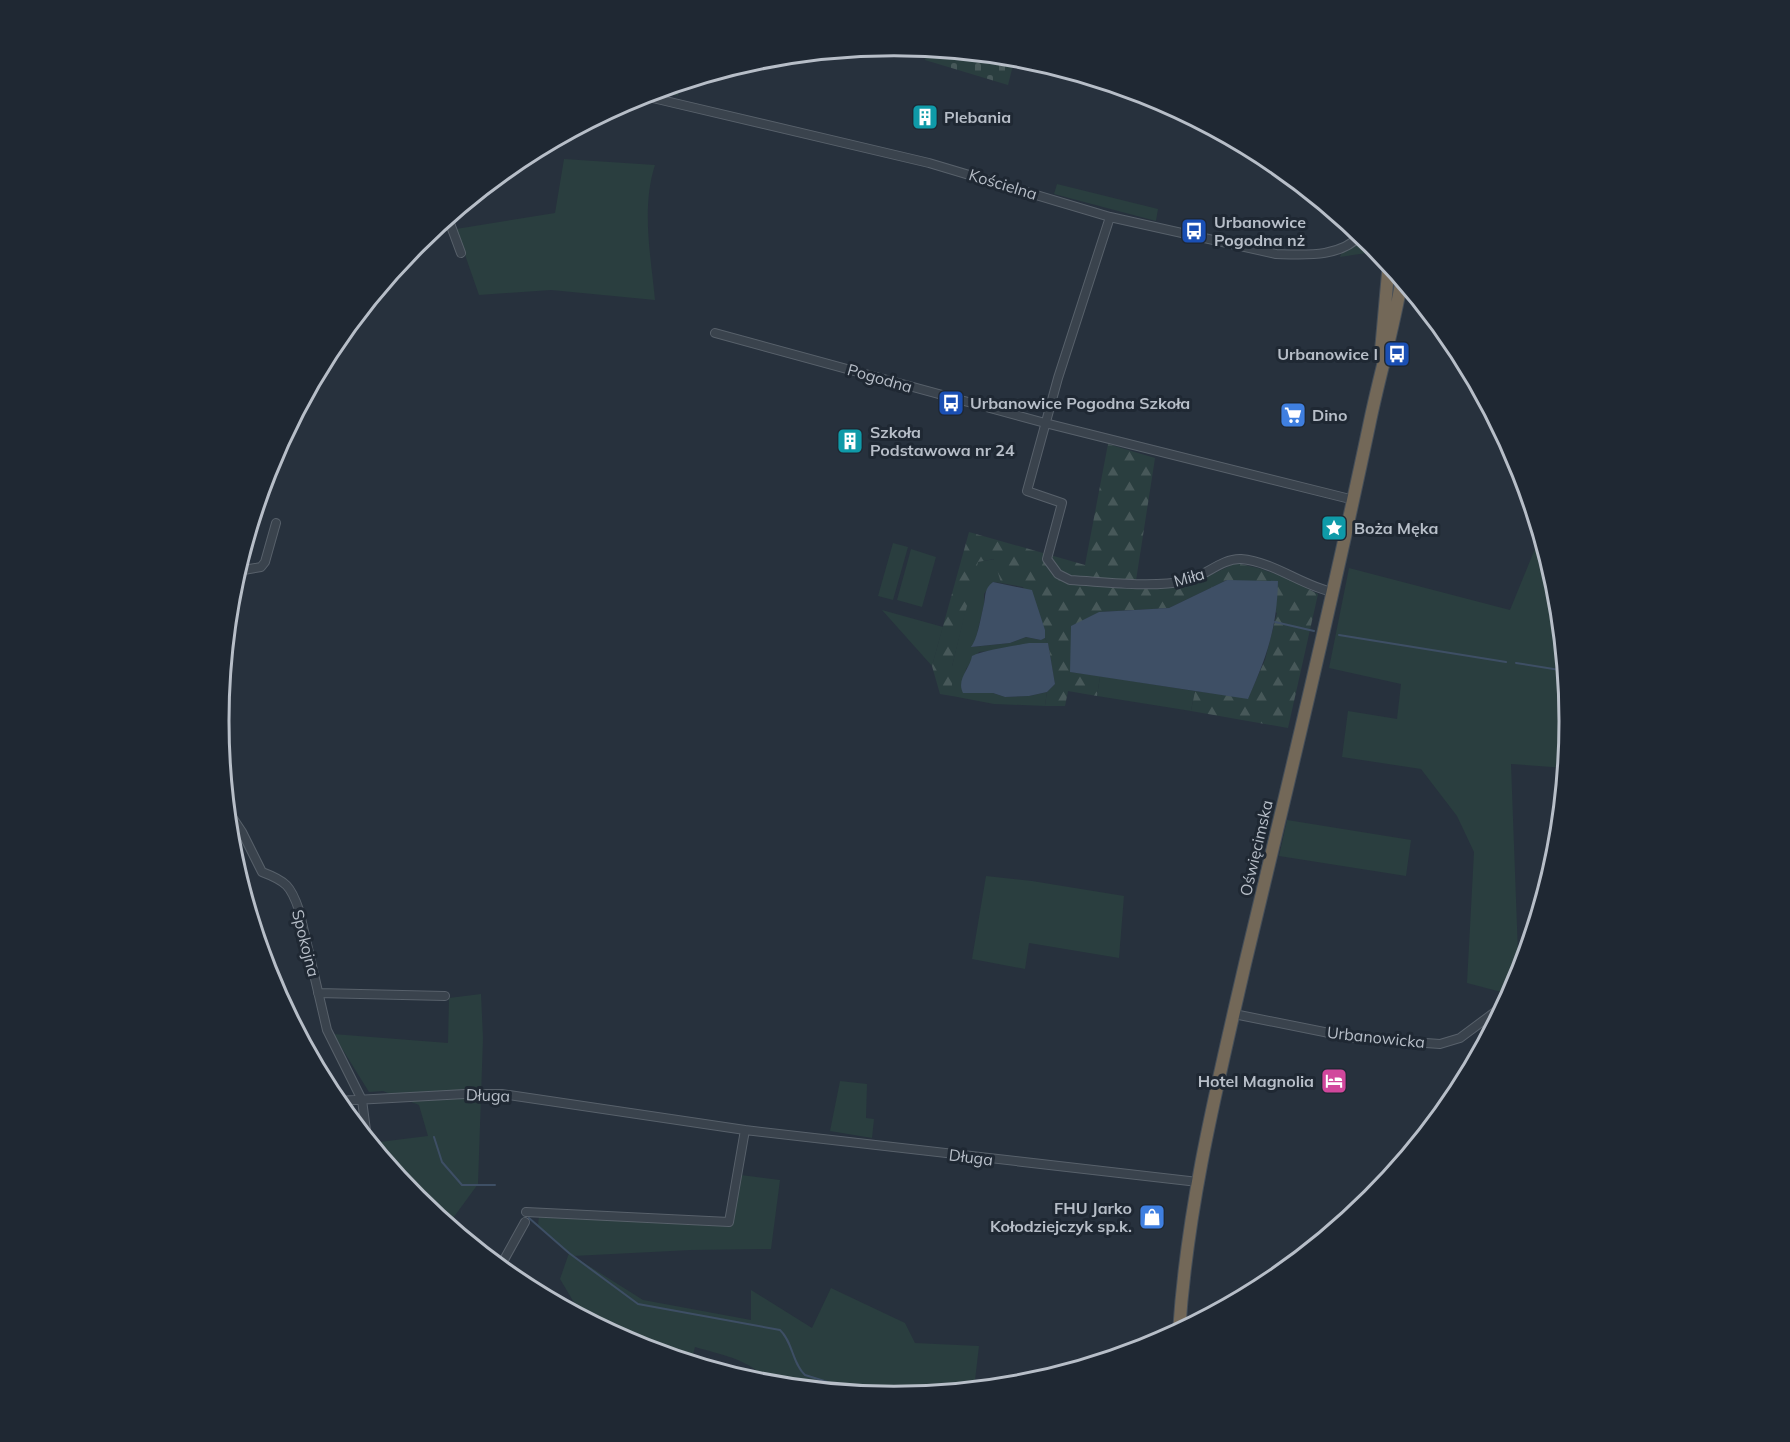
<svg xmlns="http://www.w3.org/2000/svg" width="1790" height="1442" font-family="Mulish,sans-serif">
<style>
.grass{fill:#2a3e3f}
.forest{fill:url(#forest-firs)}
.cemetery{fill:url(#cemetery-stones)}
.water{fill:#3e4f65}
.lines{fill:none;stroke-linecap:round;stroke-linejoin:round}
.stream{stroke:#3e4f65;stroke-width:2}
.minor-casing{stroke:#58616b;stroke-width:10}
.highway-casing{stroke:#454e58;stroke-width:14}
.minor{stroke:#3a434d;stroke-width:8}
.highway{stroke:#736858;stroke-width:12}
.labels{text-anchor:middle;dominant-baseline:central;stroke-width:6;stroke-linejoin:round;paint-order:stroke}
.poi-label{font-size:16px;font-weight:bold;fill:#b7bec8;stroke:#1f2833;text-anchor:start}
.street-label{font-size:16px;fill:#b7bec8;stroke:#1f2833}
.rim{fill:none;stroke:#b7bec8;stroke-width:3}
</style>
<defs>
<pattern id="forest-firs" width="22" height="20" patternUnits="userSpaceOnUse" patternTransform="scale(1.5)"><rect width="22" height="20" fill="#2a3e3f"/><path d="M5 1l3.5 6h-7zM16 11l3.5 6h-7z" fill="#475859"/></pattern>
<pattern id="cemetery-stones" width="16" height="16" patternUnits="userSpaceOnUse" patternTransform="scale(1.5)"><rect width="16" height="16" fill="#2a3e3f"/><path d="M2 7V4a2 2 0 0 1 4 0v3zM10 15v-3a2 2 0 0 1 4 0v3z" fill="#475859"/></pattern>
</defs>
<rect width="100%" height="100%" fill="#27313d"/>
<path class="grass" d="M 680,83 L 678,96 L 656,90 Z
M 564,159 L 655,165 C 641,208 651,257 655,300 L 551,290 L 479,295 L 456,229 L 555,213 Z
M 1057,184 L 1158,209 L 1156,221 L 1054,194 Z
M 1365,236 L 1382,254 L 1366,253 L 1340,257 L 1341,254 L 1355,245 Z
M 1541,534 L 1558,589 L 1571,721 L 1566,768 L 1511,764 L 1519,981 L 1513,992 L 1509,994 L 1467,983 L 1474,852 L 1457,816 L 1421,769 L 1342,757 L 1348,711 L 1397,719 L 1401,684 L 1329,668 L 1349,568 L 1510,610 Z
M 893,543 L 908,547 L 893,600 L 878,596 Z
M 911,549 L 936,557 L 922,607 L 897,600 Z
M 995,559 L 1001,583 L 993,582 L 984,594 L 984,605 L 975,642 L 972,647 L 1010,643 L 1026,637 L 1041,640 L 1045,638 L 1048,643 C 1024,643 1003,650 979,652 L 966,669 L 963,693 L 993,693 L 1005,697 L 1029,696 L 1047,692 L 1045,706 L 994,704 L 952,696 L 952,666 L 977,562 Z
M 882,610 L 943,627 L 932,666 Z
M 1100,676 L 1195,691 L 1191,711 L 1097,696 Z
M 1287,820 L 1411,840 L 1406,876 L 1279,856 Z
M 986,876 L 1032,881 L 1124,896 L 1119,958 L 1029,943 L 1025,969 L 972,959 Z
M 481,994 L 483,1038 L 478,1184 L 448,1225 L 417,1199 L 371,1143 L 428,1136 L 419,1105 L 383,1091 L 369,1092 L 333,1034 L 448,1043 L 449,998 Z
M 840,1081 L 867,1084 L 866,1118 L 874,1119 L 872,1138 L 830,1131 Z
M 741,1175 L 780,1180 L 771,1249 L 691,1250 L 573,1256 L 643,1300 L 751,1320 L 751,1290 L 812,1328 L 831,1288 L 905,1323 L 915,1343 L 979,1346 L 974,1389 L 895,1397 L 772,1385 C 750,1359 726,1356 695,1347 L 691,1362 L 636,1345 L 582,1316 L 560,1279 L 569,1253 L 526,1215 L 538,1225 L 539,1216 L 731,1226 Z"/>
<path class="forest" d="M 1108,444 L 1155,458 L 1135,587 L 1194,583 L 1236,563 L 1258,568 L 1285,577 L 1318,594 L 1288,728 L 1191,711 L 1195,691 L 1248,698 L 1265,660 L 1277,613 L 1227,580 L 1169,608 L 1099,612 L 1071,672 L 1100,676 L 1097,696 L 1068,691 L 1065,706 L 1045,706 L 1047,692 L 1055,684 L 1048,644 L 1045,638 L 1045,630 L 1023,587 L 1001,583 L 994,559 L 978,562 L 952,666 L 952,696 L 940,694 L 932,666 L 969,532 L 1085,565 Z"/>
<path class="cemetery" d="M 909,46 L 1015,57 L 1008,85 L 925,60 L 926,53 Z"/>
<path class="water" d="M 1227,580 L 1278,581 C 1277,628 1267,656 1248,699 L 1070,672 L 1071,626 L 1099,612 L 1169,608 Z
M 993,582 L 1032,590 L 1045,630 L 1045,638 L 1041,640 L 1026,637 L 1010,643 L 971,647 C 978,638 981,616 984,604 C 986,594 984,589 993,582 Z
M 1029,643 L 1048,643 L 1055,684 L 1047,692 L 1029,696 L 1005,697 L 993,693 L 963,693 C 956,679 970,669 972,656 C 983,650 1014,646 1029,643 Z"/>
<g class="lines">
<path class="stream" d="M 1275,622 L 1314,631
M 1339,635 L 1506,662
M 1516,663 L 1566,671
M 434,1137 L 442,1162 L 462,1185 L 495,1185
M 529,1218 L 569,1253 L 638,1304 L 780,1330 C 793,1342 792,1363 805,1375 L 866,1394"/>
<defs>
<path id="minor" d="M 640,95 L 929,163 L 1110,217 L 1276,254 C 1306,255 1340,258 1362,234
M 1110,217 L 1058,378 L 1027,491 L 1062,503 L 1047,559 L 1058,574 L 1070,580 C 1106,582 1150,588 1186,581 C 1204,577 1222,558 1241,559 C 1274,562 1301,585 1332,592
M 448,218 L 461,253
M 715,333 L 1045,423 L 1354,500
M 238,571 L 261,567 L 265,562 L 276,523
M 228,811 L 242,832 L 262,872 C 286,881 291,886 299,910 L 327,1030 L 362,1100 L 367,1138
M 318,993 L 445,996
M 1234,1014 L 1354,1038 L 1440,1044 L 1460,1038 L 1507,1003
M 337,1101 L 465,1094 L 502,1094 L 745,1130 L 1198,1182
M 526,1212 L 729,1222 L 745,1130
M 500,1267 L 525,1222"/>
<path id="highway" d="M 1381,351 L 1389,262
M 1179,1332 C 1187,1207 1217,1086 1245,964 C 1288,785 1331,606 1369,426 C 1379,376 1394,328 1402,278"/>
</defs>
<use href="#minor" class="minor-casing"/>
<use href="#highway" class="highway-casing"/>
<use href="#minor" class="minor"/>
<use href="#highway" class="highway"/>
</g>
<defs>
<symbol id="building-square" viewBox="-11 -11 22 22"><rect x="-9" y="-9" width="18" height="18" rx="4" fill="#0f9aa8" stroke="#1f2833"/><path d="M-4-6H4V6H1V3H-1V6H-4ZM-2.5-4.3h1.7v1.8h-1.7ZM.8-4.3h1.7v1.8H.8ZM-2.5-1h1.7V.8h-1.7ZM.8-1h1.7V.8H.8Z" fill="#fff"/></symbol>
<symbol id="bus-square" viewBox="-11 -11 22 22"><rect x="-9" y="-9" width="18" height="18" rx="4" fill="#1a4fb4" stroke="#1f2833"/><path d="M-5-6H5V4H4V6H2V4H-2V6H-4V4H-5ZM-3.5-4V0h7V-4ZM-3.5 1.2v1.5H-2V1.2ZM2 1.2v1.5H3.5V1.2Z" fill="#fff"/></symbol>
<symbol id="supermarket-square" viewBox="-11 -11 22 22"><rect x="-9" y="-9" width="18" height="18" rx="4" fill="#3f7fe0" stroke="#1f2833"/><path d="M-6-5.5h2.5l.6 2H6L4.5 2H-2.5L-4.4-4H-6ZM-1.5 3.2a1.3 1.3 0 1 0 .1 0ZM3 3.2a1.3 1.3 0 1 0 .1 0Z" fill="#fff"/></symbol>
<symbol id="sight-square" viewBox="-11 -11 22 22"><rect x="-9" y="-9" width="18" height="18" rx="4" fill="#0f9aa8" stroke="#1f2833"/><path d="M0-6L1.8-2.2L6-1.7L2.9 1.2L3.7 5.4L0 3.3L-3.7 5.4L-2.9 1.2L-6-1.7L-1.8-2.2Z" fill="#fff"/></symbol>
<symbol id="hotel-square" viewBox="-11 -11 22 22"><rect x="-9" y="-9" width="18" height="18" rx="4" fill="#d1479c" stroke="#1f2833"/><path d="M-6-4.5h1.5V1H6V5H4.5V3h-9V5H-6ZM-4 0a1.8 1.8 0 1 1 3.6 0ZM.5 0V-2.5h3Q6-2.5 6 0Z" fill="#fff"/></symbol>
<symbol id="shop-square" viewBox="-11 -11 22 22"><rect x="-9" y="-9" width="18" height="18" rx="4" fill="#3f7fe0" stroke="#1f2833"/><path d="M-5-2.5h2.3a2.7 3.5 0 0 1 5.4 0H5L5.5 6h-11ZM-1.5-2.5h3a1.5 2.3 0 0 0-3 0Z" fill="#fff"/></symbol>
</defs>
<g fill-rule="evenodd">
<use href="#building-square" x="910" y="102" width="30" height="30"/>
<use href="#bus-square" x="1179" y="216" width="30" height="30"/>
<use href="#bus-square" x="1382" y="339" width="30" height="30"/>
<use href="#bus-square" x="936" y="388" width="30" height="30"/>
<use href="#supermarket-square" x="1278" y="400" width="30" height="30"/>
<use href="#building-square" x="835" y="426" width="30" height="30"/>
<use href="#sight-square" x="1319" y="513" width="30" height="30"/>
<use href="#hotel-square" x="1319" y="1066" width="30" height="30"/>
<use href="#shop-square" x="1137" y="1202" width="30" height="30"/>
</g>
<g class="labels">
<g class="poi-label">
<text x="944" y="117">Plebania</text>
<text x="1214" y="222">Urbanowice<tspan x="1214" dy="18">Pogodna nż</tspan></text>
<text x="1378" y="354" text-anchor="end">Urbanowice I</text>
<text x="970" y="403">Urbanowice Pogodna Szkoła</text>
<text x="1312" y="415">Dino</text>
<text x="870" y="432">Szkoła<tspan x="870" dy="18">Podstawowa nr 24</tspan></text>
<text x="1354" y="528">Boża Męka</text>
<text x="1314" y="1081" text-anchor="end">Hotel Magnolia</text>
<text x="1132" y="1208" text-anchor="end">FHU Jarko<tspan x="1132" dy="18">Kołodziejczyk sp.k.</tspan></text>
</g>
<g class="street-label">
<text transform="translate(1003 184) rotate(17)">Kościelna</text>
<text transform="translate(880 378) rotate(16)">Pogodna</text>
<text transform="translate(1189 577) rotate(-16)">Miła</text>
<text transform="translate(1256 848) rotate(-77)">Oświęcimska</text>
<text transform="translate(306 943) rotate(76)">Spokojna</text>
<text transform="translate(1376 1037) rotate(6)">Urbanowicka</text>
<text transform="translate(488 1095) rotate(2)">Długa</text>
<text transform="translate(971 1157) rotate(7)">Długa</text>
</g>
</g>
<path d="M0 0H1790V1442H0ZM229 721a665 665 0 1 1 1330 0a665 665 0 1 1-1330 0Z" fill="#1f2833" fill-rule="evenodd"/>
<path class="rim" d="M229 721a665 665 0 1 1 1330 0a665 665 0 1 1-1330 0Z"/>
</svg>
